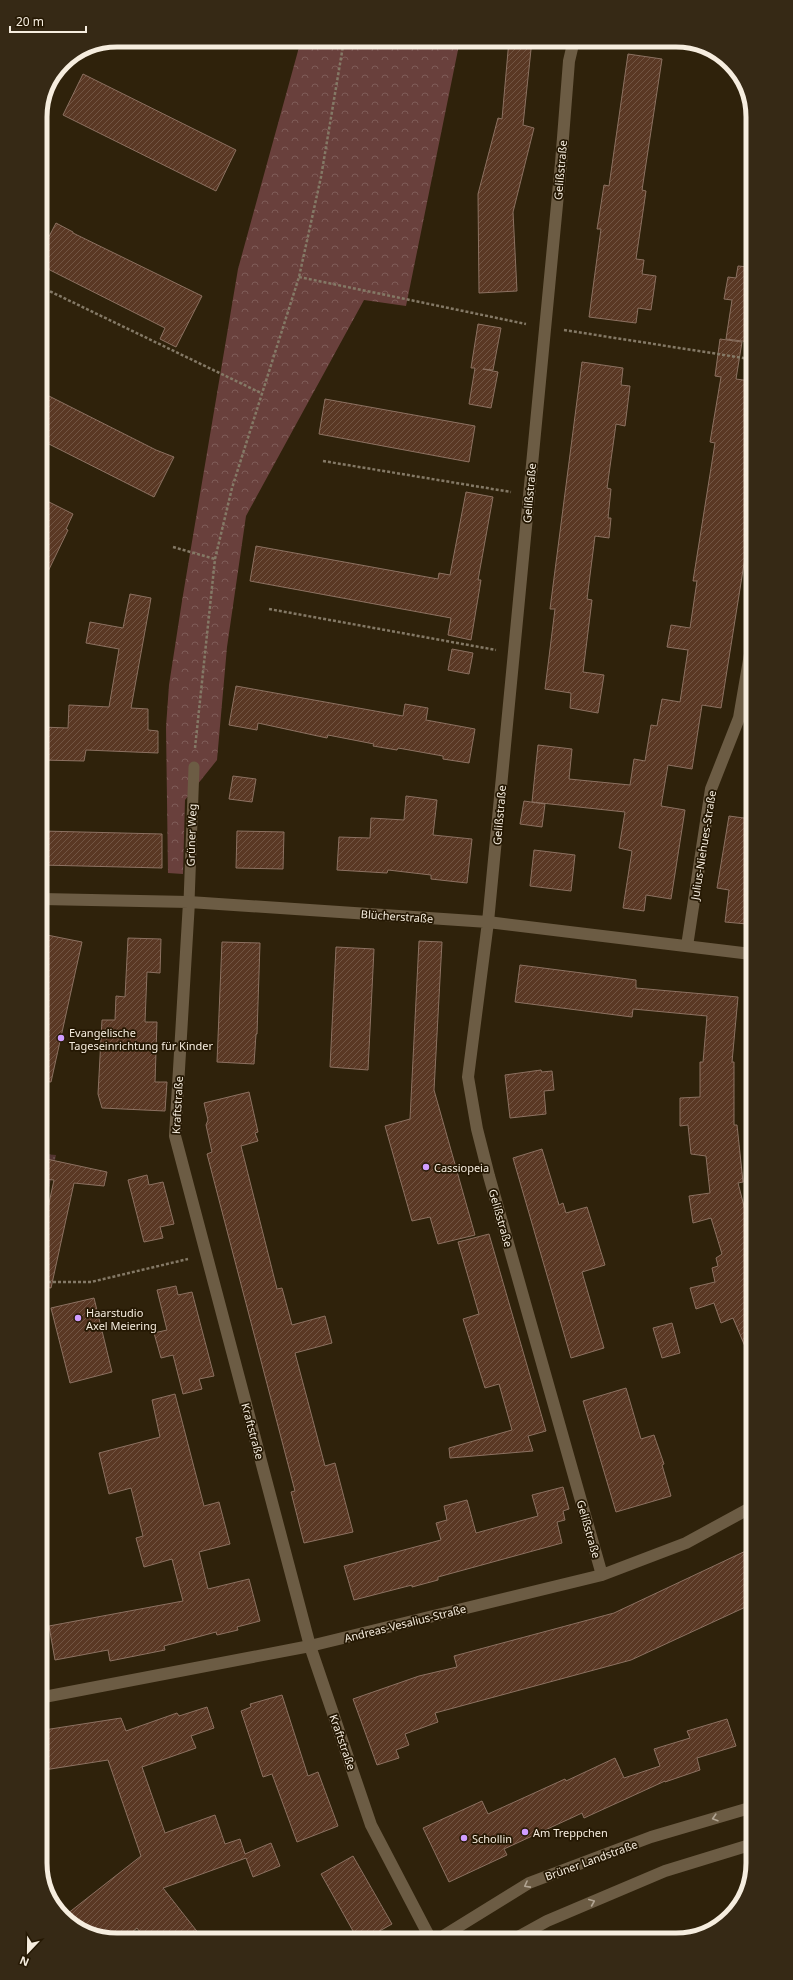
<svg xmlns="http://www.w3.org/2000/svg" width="793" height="1980" font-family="'Noto Sans',sans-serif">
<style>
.forest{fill:url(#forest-crowns)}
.park{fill:url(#park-dots)}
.building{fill:url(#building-hatch);stroke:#8c7161}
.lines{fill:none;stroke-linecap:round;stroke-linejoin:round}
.path{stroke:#847966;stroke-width:2.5;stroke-dasharray:3 2;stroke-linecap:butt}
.lane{stroke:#6c5c44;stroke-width:11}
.street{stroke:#6c5c44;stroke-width:12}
.secondary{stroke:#6c5c44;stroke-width:12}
.oneway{stroke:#b1a492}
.poi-dot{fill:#d09dff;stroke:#251803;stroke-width:1.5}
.labels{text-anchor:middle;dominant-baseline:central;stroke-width:3.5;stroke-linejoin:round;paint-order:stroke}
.street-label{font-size:11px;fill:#f6eddf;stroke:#251803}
.poi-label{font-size:11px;fill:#f6eddf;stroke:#251803;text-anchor:start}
.rim{fill:none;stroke:#f6eddf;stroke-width:5}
</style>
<defs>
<pattern id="forest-crowns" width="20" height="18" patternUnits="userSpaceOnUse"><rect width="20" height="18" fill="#69403c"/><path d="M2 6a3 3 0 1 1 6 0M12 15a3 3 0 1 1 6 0" fill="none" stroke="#7f5c58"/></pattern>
<pattern id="park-dots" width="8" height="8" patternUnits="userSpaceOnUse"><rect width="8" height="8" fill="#533431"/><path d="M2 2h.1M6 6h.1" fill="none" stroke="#6c524e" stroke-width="1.8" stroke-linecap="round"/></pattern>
<pattern id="building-hatch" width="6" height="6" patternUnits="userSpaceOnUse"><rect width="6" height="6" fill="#5a3824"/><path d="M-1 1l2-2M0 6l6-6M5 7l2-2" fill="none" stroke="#725543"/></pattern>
</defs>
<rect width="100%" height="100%" fill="#2f220b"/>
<path class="forest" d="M 301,40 L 460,40 L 406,306 L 364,300 L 246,516 L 227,647 L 217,760 L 185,800 L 183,874 L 168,873 L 166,727 L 169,685 L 182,601 L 238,269 Z"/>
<path class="park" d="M 42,1154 L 56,1155 L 43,1216 Z"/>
<path class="building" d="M 509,40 L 532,40 L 523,125 L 534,128 L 513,212 L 517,291 L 479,293 L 478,194 L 498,118 L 502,119 Z
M 628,54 L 662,59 L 642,190 L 646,191 L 636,259 L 644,260 L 642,274 L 656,276 L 651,310 L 638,308 L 636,323 L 589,317 L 601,229 L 597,229 L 599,217 L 604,185 L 609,186 Z
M 83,74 L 236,150 L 216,191 L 63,115 Z
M 56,223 L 73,232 L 73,233 L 202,296 L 176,347 L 160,339 L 165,328 L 40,265 L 40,254 Z
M 738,266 L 749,267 L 750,342 L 726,339 L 732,300 L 724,299 L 728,277 L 736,278 Z
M 478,324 L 501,328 L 493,370 L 483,369 L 498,372 L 491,408 L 469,404 L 475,368 L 471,368 Z
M 720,339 L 742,342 L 736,379 L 750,381 L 750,526 L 721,708 L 702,705 L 692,769 L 668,765 L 661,806 L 685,810 L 671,899 L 646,895 L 644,911 L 623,908 L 632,851 L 619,848 L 625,812 L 532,802 L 538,745 L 572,749 L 569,779 L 630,785 L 634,759 L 645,761 L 651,725 L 657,726 L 662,699 L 680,702 L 688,650 L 667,647 L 671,625 L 690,628 L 697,581 L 693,581 L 715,443 L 710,442 L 721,377 L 715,376 Z
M 582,362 L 623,368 L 621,385 L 630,386 L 625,426 L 616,424 L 607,488 L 611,489 L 608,518 L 611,518 L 609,538 L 595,536 L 587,599 L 592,600 L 583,672 L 604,675 L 598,713 L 570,708 L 571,693 L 545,689 L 555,609 L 550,609 Z
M 41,392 L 156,450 L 174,457 L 154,497 L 41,440 Z
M 325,399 L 475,426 L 469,462 L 319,434 Z
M 466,492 L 493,497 L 478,580 L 481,580 L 471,640 L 448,635 L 451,618 L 250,581 L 256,546 L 438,579 L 439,573 L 450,575 Z
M 41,498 L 73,514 L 66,529 L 68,530 L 41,586 Z
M 130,594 L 151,598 L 131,708 L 148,709 L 148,730 L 158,731 L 158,753 L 86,750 L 84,761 L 42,760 L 41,727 L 68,728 L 69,705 L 109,707 L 119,649 L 86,643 L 90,622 L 123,628 Z
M 452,649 L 473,653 L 469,674 L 448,670 Z
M 236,686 L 403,716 L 405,704 L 428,708 L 426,720 L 475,729 L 469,763 L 443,759 L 443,756 L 398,748 L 397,750 L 373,746 L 374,744 L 328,735 L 327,738 L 258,723 L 257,730 L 229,725 Z
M 233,776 L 256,779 L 252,802 L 229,799 Z
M 406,796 L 437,800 L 433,835 L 472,839 L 467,883 L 431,879 L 431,875 L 388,870 L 387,873 L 337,870 L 339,837 L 370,838 L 371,818 L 404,820 Z
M 524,801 L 545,804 L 542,827 L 520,824 Z
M 729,816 L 751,819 L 751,901 L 747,924 L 725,922 L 729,890 L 717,888 Z
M 42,831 L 162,834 L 162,868 L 42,865 Z
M 237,831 L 284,832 L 283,869 L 236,868 Z
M 534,850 L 575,855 L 571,891 L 530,886 Z
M 42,934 L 82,942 L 51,1082 L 42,1081 Z
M 128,938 L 161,939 L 160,973 L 147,972 L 145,1022 L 157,1022 L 155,1082 L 167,1082 L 165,1111 L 102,1108 L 98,1094 L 102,1020 L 115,1020 L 116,996 L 125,997 Z
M 419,941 L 442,942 L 434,1090 L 475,1235 L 438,1244 L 430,1217 L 412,1221 L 385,1126 L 410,1119 Z
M 222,942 L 260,943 L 257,1034 L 256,1034 L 254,1064 L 217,1062 Z
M 336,947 L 374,949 L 368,1070 L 330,1067 Z
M 520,965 L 636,980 L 636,988 L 738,997 L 732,1062 L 734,1062 L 734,1125 L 737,1125 L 743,1182 L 738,1183 L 752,1237 L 752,1363 L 733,1318 L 721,1323 L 714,1303 L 696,1309 L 690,1288 L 715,1282 L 712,1268 L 718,1266 L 716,1258 L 722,1254 L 711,1218 L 693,1223 L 689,1196 L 710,1193 L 706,1156 L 691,1154 L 688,1125 L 680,1126 L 680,1098 L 700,1097 L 700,1062 L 703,1062 L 707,1016 L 633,1009 L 632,1017 L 515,1002 Z
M 541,1070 L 542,1072 L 552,1071 L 554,1090 L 544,1091 L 546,1114 L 510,1118 L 505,1075 Z
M 249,1092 L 258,1132 L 255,1133 L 258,1141 L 241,1146 L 277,1289 L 282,1288 L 292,1325 L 325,1316 L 332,1343 L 295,1353 L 325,1466 L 335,1463 L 353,1532 L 304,1543 L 291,1492 L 295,1491 L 207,1154 L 212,1152 L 206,1125 L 208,1120 L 204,1103 Z
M 542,1149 L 559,1205 L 563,1203 L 566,1213 L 587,1207 L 605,1265 L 582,1272 L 604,1348 L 571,1358 L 513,1158 Z
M 42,1158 L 107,1172 L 104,1186 L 74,1183 L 51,1288 L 43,1287 L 43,1231 L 54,1180 L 42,1179 Z
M 147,1175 L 149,1185 L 163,1182 L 174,1224 L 160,1227 L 163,1238 L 144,1242 L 128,1180 Z
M 489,1234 L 546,1431 L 528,1436 L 533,1451 L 450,1458 L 449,1448 L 512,1430 L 499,1384 L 485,1388 L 463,1319 L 479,1314 L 458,1242 Z
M 176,1286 L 178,1295 L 192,1292 L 214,1376 L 199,1379 L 202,1389 L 183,1394 L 173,1355 L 161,1358 L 154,1333 L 167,1330 L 157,1290 Z
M 94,1298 L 112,1372 L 70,1383 L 51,1308 Z
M 672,1323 L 680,1353 L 662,1358 L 653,1328 Z
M 626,1388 L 641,1439 L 654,1435 L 664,1464 L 662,1465 L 671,1496 L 616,1512 L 583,1401 Z
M 175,1394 L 204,1506 L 219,1502 L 230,1544 L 199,1552 L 208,1589 L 249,1579 L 260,1621 L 237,1627 L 238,1630 L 217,1635 L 216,1632 L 164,1646 L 165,1650 L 110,1661 L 108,1650 L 55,1660 L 49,1626 L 183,1601 L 172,1559 L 144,1567 L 136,1538 L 143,1536 L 131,1488 L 109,1494 L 99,1453 L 160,1437 L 152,1400 Z
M 563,1487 L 569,1509 L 563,1511 L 565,1520 L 557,1522 L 562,1543 L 438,1577 L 438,1580 L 412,1587 L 412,1585 L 354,1600 L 344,1566 L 441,1540 L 436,1523 L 447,1520 L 444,1506 L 467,1500 L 476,1533 L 538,1516 L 532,1495 Z
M 752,1548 L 752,1604 L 631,1660 L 435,1713 L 438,1722 L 405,1734 L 409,1745 L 396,1750 L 399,1758 L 377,1765 L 353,1699 L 419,1676 L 457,1667 L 454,1656 L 614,1613 Z
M 282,1695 L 308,1776 L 318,1772 L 338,1826 L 297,1842 L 272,1774 L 263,1777 L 241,1711 L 251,1707 L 250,1704 Z
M 207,1707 L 214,1728 L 191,1736 L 196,1748 L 142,1767 L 165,1833 L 215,1815 L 225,1844 L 240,1839 L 245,1854 L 271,1843 L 280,1866 L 253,1877 L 246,1858 L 163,1888 L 203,1939 L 146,1940 L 137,1928 L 122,1940 L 112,1940 L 77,1927 L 67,1914 L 141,1856 L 108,1760 L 44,1770 L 44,1730 L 121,1718 L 126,1731 L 177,1713 L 179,1716 Z
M 727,1719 L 736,1746 L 697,1758 L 700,1770 L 665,1782 L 665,1781 L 584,1818 L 582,1813 L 504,1849 L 507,1855 L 449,1882 L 423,1828 L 482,1801 L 488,1814 L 565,1779 L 566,1781 L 615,1758 L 624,1778 L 660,1766 L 654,1749 L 690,1738 L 687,1731 Z
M 353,1856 L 392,1924 L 367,1938 L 357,1938 L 321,1874 Z"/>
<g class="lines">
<path class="path" d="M 299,277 L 526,324
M 41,287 L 261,393
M 564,330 L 750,359
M 323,461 L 511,492
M 173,547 L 215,559
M 269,609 L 496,650
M 195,748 L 215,559 L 232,488 L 299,277 L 321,177 L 344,40
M 43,1282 L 91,1282 L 188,1259"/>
<path class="lane" d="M 189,902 L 194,767"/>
<path class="street" d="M 574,40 L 569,61 L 561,163 L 488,922 L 468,1077 L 477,1129 L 489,1176 L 602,1575
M 42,899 L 189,902 L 488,922 L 751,954
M 189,902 L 175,1136 L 310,1646 L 371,1825 L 430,1938
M 687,946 L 711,789 L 739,718 L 750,654
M 44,1697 L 310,1646 L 602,1575 L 686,1543 L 752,1507"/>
<path class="secondary" d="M 518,1937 L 547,1921 L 665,1871 L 753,1844
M 440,1938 L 529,1883 L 651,1837 L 753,1807"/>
</g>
<defs><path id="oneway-chevron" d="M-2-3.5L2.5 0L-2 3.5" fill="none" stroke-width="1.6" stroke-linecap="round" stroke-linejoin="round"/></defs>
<g class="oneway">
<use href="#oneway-chevron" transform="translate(715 1818) rotate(163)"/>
<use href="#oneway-chevron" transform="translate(527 1885) rotate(152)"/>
<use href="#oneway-chevron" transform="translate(592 1902) rotate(-23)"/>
</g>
<g class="poi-dot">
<circle cx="61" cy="1038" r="4"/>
<circle cx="426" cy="1167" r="4"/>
<circle cx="78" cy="1318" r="4"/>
<circle cx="525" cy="1832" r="4"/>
<circle cx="464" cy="1838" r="4"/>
</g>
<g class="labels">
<g class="street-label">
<text transform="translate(560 170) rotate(-85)">Gelißstraße</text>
<text transform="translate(529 493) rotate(-85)">Gelißstraße</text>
<text transform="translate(499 815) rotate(-85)">Gelißstraße</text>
<text transform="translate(191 835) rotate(-88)">Grüner Weg</text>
<text transform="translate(703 845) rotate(-81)">Julius-Niehues-Straße</text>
<text transform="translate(397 916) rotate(4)">Blücherstraße</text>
<text transform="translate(177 1105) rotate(-87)">Kraftstraße</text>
<text transform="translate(501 1218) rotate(74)">Gelißstraße</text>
<text transform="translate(253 1431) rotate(75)">Kraftstraße</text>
<text transform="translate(589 1529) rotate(74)">Gelißstraße</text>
<text transform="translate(405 1623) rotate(-14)">Andreas-Vesalius-Straße</text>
<text transform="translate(343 1742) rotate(71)">Kraftstraße</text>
<text transform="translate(591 1860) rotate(-20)">Brüner Landstraße</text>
</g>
<g class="poi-label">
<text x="69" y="1032">Evangelische<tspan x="69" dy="13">Tageseinrichtung für Kinder</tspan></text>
<text x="434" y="1167">Cassiopeia</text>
<text x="86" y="1312">Haarstudio<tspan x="86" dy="13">Axel Meiering</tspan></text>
<text x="533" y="1832">Am Treppchen</text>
<text x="472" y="1838">Schollin</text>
</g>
</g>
<path d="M0 0H793V1980H0ZM117 47H676A70 70 0 0 1 746 117V1863A70 70 0 0 1 676 1933H117A70 70 0 0 1 47 1863V117A70 70 0 0 1 117 47Z" fill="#362915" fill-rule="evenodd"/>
<path class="rim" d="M117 47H676A70 70 0 0 1 746 117V1863A70 70 0 0 1 676 1933H117A70 70 0 0 1 47 1863V117A70 70 0 0 1 117 47Z"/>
<g transform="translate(28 1952) rotate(202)" stroke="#251803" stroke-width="3" paint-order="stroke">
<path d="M0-3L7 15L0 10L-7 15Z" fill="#f6eddf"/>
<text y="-6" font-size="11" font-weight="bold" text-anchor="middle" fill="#f6eddf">N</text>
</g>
<path d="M10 26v6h76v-6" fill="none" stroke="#f6eddf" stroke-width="2"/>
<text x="16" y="26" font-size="12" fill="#f6eddf" stroke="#251803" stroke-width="3" paint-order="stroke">20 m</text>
</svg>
